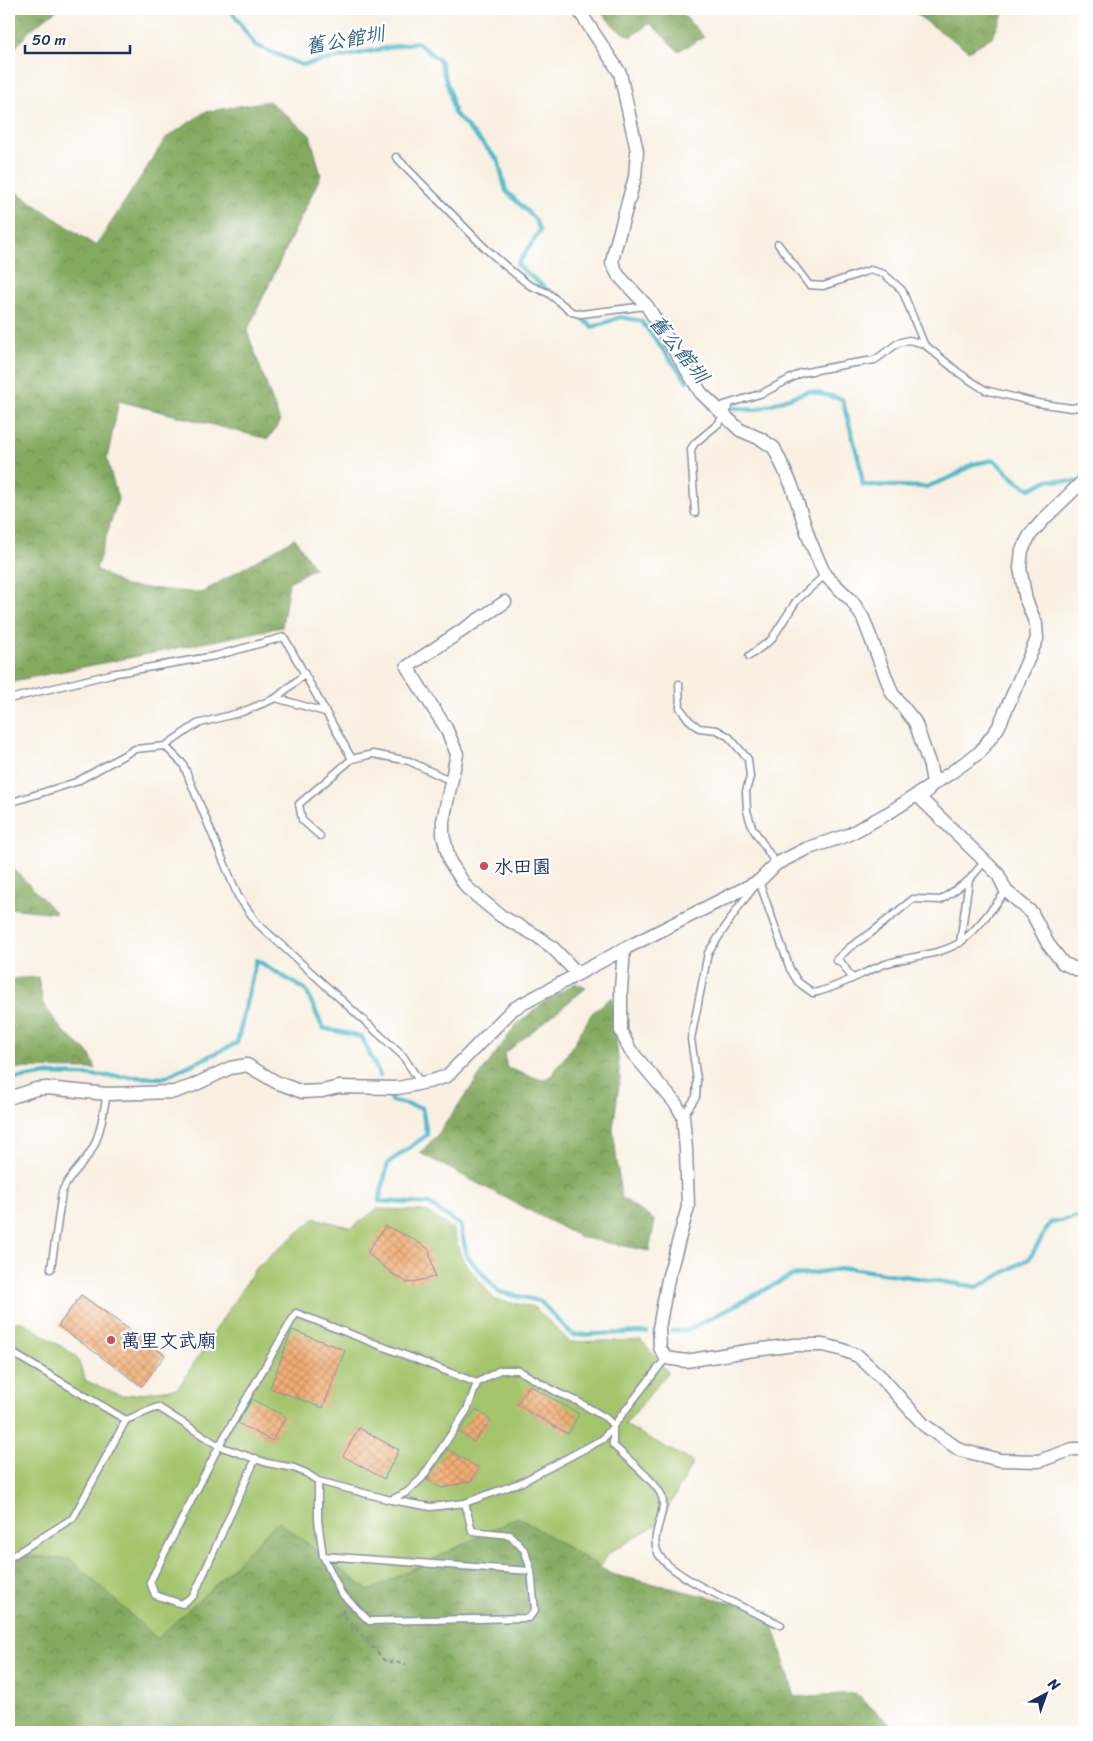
<svg xmlns="http://www.w3.org/2000/svg" width="1093" height="1741" font-family="Sriracha,'LXGW WenKai TC',sans-serif">
<style>
.green{fill:#a5c56d;stroke:#607a66}
.forest{fill:url(#forest-crowns);stroke:#506c5f}
.lines{fill:none;stroke-linecap:round;stroke-linejoin:round}
.stream{stroke:#4ebaca;stroke-width:4.5}
.building{fill:url(#building-cross-hatch)}
.lane-casing{stroke:#8a90a0;stroke-width:9}
.street-casing{stroke:#8a90a0;stroke-width:15}
.path{stroke:#8a90a0;stroke-width:2.5;stroke-dasharray:4 4;stroke-linecap:butt}
.lane{stroke:#fff;stroke-width:6}
.street{stroke:#fff;stroke-width:12}
.poi-dot{fill:#d1495b;stroke:#fff;stroke-width:2}
.labels{text-anchor:middle;dominant-baseline:central;stroke-width:4.5;stroke-linejoin:round;paint-order:stroke}
.poi-label{font-size:19px;fill:#1b2f5e;stroke:#fff;text-anchor:start}
.water-label{font-size:20px;font-style:italic;fill:#2d6084;stroke:#fff}
</style>
<defs>
<pattern id="forest-crowns" width="20" height="18" patternUnits="userSpaceOnUse" patternTransform="scale(1.25)"><rect width="20" height="18" fill="#84aa60"/><path d="M2 6a3 3 0 1 1 6 0M12 15a3 3 0 1 1 6 0" fill="none" stroke="#6b8b52"/></pattern>
<pattern id="building-cross-hatch" width="8" height="8" patternUnits="userSpaceOnUse" patternTransform="scale(1.25)"><rect width="8" height="8" fill="#f2ae75"/><path d="M0 0l8 8M0 8l8-8" fill="none" stroke="#c38e63"/></pattern>
</defs>
<rect width="100%" height="100%" fill="#fff"/>
<filter id="ink" filterUnits="userSpaceOnUse"><feTurbulence type="fractalNoise" baseFrequency=".02" numOctaves="2"/><feDisplacementMap in="SourceGraphic" scale="10" xChannelSelector="R" yChannelSelector="G"/><feConvolveMatrix kernelMatrix="1 2 1 2 8 2 1 2 1" color-interpolation-filters="sRGB"/></filter>
<filter id="wash" filterUnits="userSpaceOnUse"><feTurbulence type="fractalNoise" baseFrequency=".0096" numOctaves="4" result="noise"/><feDisplacementMap in="SourceGraphic" scale="20" xChannelSelector="R" yChannelSelector="G"/><feGaussianBlur stdDeviation="1.12" result="paint"/><feColorMatrix in="noise" values="0 0 0 0 0 0 0 0 0 0 0 0 0 0 0 0 0 1.4 0 .05"/><feComposite in="paint" operator="in"/></filter>
<g filter="url(#wash)">
<rect width="100%" height="100%" fill="#f9f0e2"/>
<path class="green" d="M 377,1209 L 425,1211 L 453,1229 L 461,1258 L 495,1300 L 534,1307 L 570,1342 L 641,1340 L 668,1372 L 625,1425 L 693,1462 L 661,1522 L 609,1553 L 553,1642 L 9,1684 L 9,1322 L 23,1322 L 76,1356 L 86,1381 L 123,1396 L 178,1388 L 255,1269 L 315,1218 L 352,1228 Z"/>
<path class="forest" d="M 9,9 L 58,9 L 30,30 L 9,56 Z
M 598,9 L 678,9 L 704,37 L 678,51 L 650,23 L 631,37 L 617,29 Z
M 913,9 L 1006,9 L 992,37 L 969,51 L 917,15 Z
M 269,101 L 310,135 L 321,175 L 247,331 L 280,422 L 268,439 L 119,401 L 107,459 L 118,499 L 96,569 L 125,586 L 201,593 L 295,538 L 314,568 L 289,582 L 282,627 L 9,682 L 9,187 L 96,246 L 166,138 L 205,112 Z
M 9,864 L 56,913 L 9,908 Z
M 38,977 L 43,1004 L 62,1030 L 89,1053 L 96,1069 L 9,1068 L 9,979 Z
M 575,983 L 586,988 L 504,1054 L 507,1068 L 542,1080 L 551,1076 L 572,1047 L 592,1013 L 612,997 L 620,1078 L 613,1128 L 621,1197 L 655,1221 L 649,1251 L 580,1237 L 420,1153 L 437,1135 L 516,1025 L 543,1003 Z
M 518,1517 L 611,1574 L 769,1611 L 795,1697 L 855,1693 L 899,1732 L 9,1732 L 9,1555 L 70,1559 L 157,1639 L 215,1585 L 278,1521 L 369,1591 Z"/>
<g class="lines">
<path class="stream" d="M 230,9 L 255,45 L 302,65 L 417,42 L 440,61 L 450,93 L 454,113 L 498,160 L 506,191 L 535,219 L 540,231 L 517,265 L 549,291
M 576,314 L 593,327 L 621,317 L 641,321 L 687,381
M 727,407 L 755,410 L 809,391 L 842,399 L 859,460 L 863,485 L 926,487 L 952,477 L 973,464 L 994,460 L 1017,481 L 1030,489 L 1048,480 L 1077,482
M 9,1080 L 47,1074 L 163,1078 L 237,1043 L 256,960 L 306,990 L 323,1028 L 362,1037 L 380,1076
M 391,1099 L 392,1101 L 422,1108 L 427,1135 L 388,1163 L 379,1201 L 429,1204 L 460,1225 L 467,1256 L 499,1292 L 540,1301 L 573,1335 L 647,1332
M 672,1331 L 688,1330 L 791,1276 L 849,1268 L 978,1287 L 1030,1258 L 1050,1223 L 1084,1216"/>
</g>
<g id="blocks">
<path class="building" d="M 385,1226 L 408,1236 L 429,1249 L 435,1277 L 408,1283 L 391,1273 L 367,1253 Z
M 81,1295 L 165,1355 L 142,1386 L 58,1326 Z
M 292,1330 L 345,1350 L 323,1408 L 270,1388 Z
M 529,1385 L 579,1414 L 568,1434 L 517,1405 Z
M 252,1399 L 286,1417 L 272,1441 L 238,1423 Z
M 476,1409 L 491,1420 L 474,1442 L 459,1432 Z
M 359,1428 L 399,1450 L 384,1479 L 343,1456 Z
M 447,1449 L 479,1468 L 471,1481 L 442,1488 L 427,1480 Z"/>
</g>
</g>
<g filter="url(#ink)">
<use href="#blocks" fill-opacity="0" stroke="#8a90a0" stroke-width="1"/>
<g class="lines">
<defs>
<path id="lane" d="M 396,157 L 484,247 L 509,269 L 529,285 L 548,293 L 572,312 L 581,314 L 646,306
M 778,244 L 809,285 L 823,286 L 870,270 L 884,274 L 902,290 L 924,344
M 695,513 L 691,449 L 695,443 L 718,424 L 729,407 L 724,405 L 763,393 L 801,373 L 848,364 L 875,360 L 898,343 L 909,340 L 924,344 L 959,373 L 985,390 L 1038,403 L 1071,408 L 1084,406
M 749,656 L 771,640 L 797,600 L 825,575
M 679,684 L 680,708 L 689,720 L 699,728 L 717,730 L 729,737 L 748,759 L 750,777 L 746,791 L 747,811 L 752,827 L 776,864
M 276,698 L 325,712
M 9,699 L 111,674 L 215,656 L 284,637 L 352,759 L 373,754 L 409,761 L 451,781
M 165,746 L 197,724 L 242,712 L 276,698 L 305,674
M 9,803 L 76,782 L 135,749 L 165,746 L 183,764 L 238,896 L 257,923 L 403,1056 L 420,1082
M 320,836 L 302,820 L 299,804 L 352,759
M 960,943 L 969,880 L 985,861
M 852,978 L 841,962 L 836,960 L 850,947 L 871,933 L 913,899 L 941,900 L 969,880
M 683,1116 L 696,1097 L 697,1080 L 691,1039 L 708,953 L 740,905 L 759,881 L 790,969 L 798,982 L 813,993 C 838,988 861,973 885,964 C 909,956 937,956 959,943 C 975,933 994,906 1006,891
M 51,1269 L 62,1192 C 68,1176 83,1165 91,1151 C 101,1135 103,1112 107,1094
M 9,1351 L 126,1420
M 256,1458 L 194,1595 L 182,1604 L 155,1595 L 150,1582 L 219,1446 L 267,1463 L 294,1468 L 306,1473 L 318,1481 L 391,1500 L 431,1507 L 465,1503 L 522,1482 L 603,1439 L 666,1358
M 318,1481 L 318,1520 L 323,1556 L 341,1593 L 369,1621 L 529,1618 L 535,1610 L 531,1571 L 525,1551 L 510,1535 L 472,1531 L 465,1503
M 391,1500 L 407,1492 L 422,1478 L 467,1410 L 477,1383 L 500,1370 L 518,1370 L 560,1394 L 577,1401 L 606,1418 L 613,1425 L 613,1445 C 623,1455 659,1484 662,1497 C 667,1514 649,1535 658,1553 C 669,1577 755,1612 781,1625
M 323,1556 L 531,1571
M 9,1558 L 73,1518 L 126,1420 L 158,1407 L 219,1446 L 296,1313 L 477,1383"/>
<path id="street" d="M 578,9 L 620,73 L 637,151 L 635,177 L 614,252 L 612,263 L 618,275 L 647,306 L 701,393 L 740,430 L 761,439 L 774,448 L 792,486 L 810,541 L 825,575 L 852,601 L 863,618 L 892,693 L 915,722 L 930,766 L 933,783 L 921,799 L 998,874 L 1006,891 L 1032,913 L 1048,944 L 1063,963 L 1084,973
M 505,602 L 407,667 L 446,728 L 457,754 L 443,821 L 443,835 L 450,862 L 467,888 L 501,916 L 537,936 L 553,948 L 578,974 L 624,949 L 759,881 L 776,864 L 806,849 L 848,835 L 890,812 L 949,774 L 980,752 L 998,728 L 1037,639 L 1036,624 L 1026,600 L 1020,568 L 1022,550 L 1030,535 L 1044,519 L 1084,480
M 624,949 L 621,989 L 621,1031 L 630,1050 L 676,1104 L 683,1116 L 686,1149 L 688,1207 L 668,1279 L 659,1328 L 660,1348 L 666,1358 L 686,1361 L 747,1351 L 794,1345 L 823,1345 L 840,1349 L 858,1356 L 882,1378 L 924,1425 L 960,1450 L 1000,1460 L 1039,1461 L 1073,1449 L 1084,1449
M 9,1098 L 36,1089 L 47,1088 L 107,1094 L 174,1092 L 192,1086 L 230,1068 L 247,1065 L 276,1082 L 302,1092 L 322,1091 L 339,1087 L 398,1088 L 432,1081 L 447,1076 L 513,1009 L 578,974"/>
</defs>
<use href="#lane" class="lane-casing"/>
<use href="#street" class="street-casing"/>
<path class="path" d="M 343,1609 L 343,1614 L 385,1661 L 406,1664"/>
<use href="#lane" class="lane"/>
<use href="#street" class="street"/>
</g>
</g>
<g class="poi-dot">
<circle cx="484" cy="866" r="5"/>
<circle cx="111" cy="1340" r="5"/>
</g>
<g class="labels">
<g class="poi-label">
<text x="494" y="866">水田園</text>
<text x="121" y="1340">萬里文武廟</text>
</g>
<g class="water-label">
<text transform="translate(345 40) rotate(-10)">舊公館圳</text>
<text transform="translate(679 349) rotate(51)">舊公館圳</text>
</g>
</g>
<rect width="1093" height="1741" fill="none" stroke="#fff" stroke-width="30"/>
<g transform="translate(1046 1694) rotate(41)" stroke="#ffffff" stroke-width="4" paint-order="stroke">
<path d="M0-4L9 19L0 12L-9 19Z" fill="#1b2f5e"/>
<text y="-8" font-size="14" font-weight="bold" text-anchor="middle" fill="#1b2f5e">N</text>
</g>
<path d="M25 45v8h105v-8" fill="none" stroke="#1b2f5e" stroke-width="2.5"/>
<text x="32" y="45" font-size="15" fill="#1b2f5e" stroke="#ffffff" stroke-width="4" paint-order="stroke">50 m</text>
</svg>
